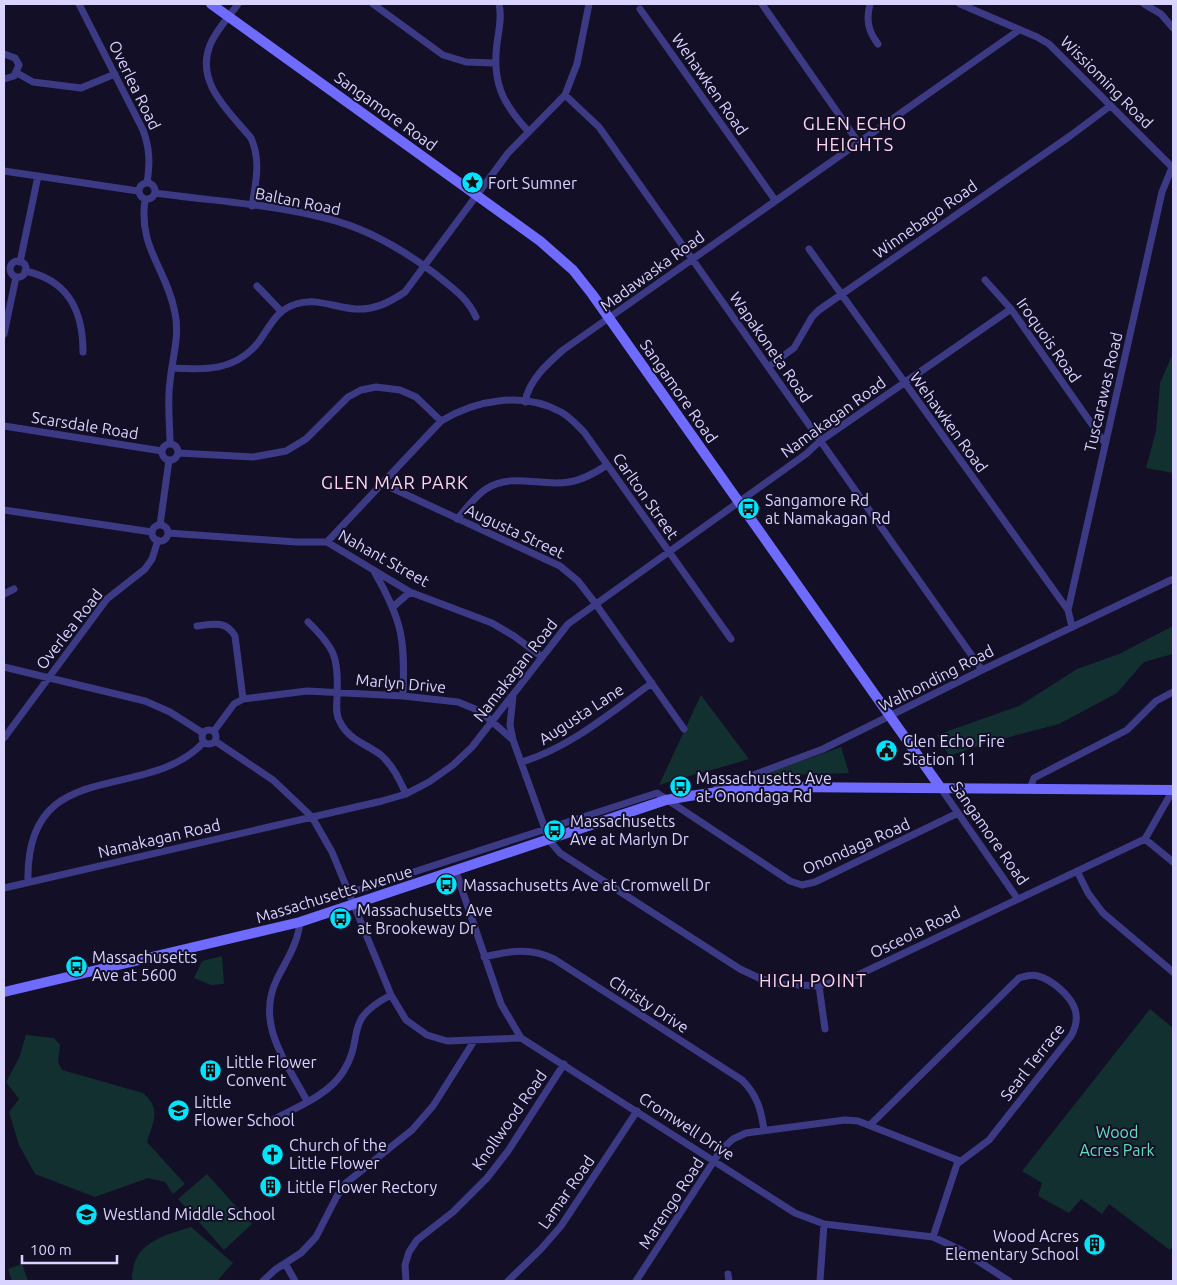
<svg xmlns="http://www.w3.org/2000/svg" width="1177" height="1285" font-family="Ubuntu,sans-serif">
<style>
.green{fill:#12302f}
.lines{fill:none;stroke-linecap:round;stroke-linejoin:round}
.street{stroke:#3d3a85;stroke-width:7}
.secondary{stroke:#6f6bff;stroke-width:10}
.labels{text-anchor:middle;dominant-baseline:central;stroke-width:4;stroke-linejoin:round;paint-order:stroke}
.street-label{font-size:16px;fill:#d9d4ff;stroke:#130f26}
.poi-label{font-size:16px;fill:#d9d4ff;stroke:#130f26;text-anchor:start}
.park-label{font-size:16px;fill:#5fe0c0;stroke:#130f26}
.neighbourhood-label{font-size:18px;letter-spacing:1px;fill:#ffd6f0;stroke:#130f26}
</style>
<rect width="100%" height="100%" fill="#130f26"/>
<path class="green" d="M 1173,353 L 1173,473 L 1146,468 L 1156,431 L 1160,383 Z
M 1173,626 L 1173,654 L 1144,662 L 1117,693 L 1059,724 L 987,743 L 949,756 L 937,735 L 1019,706 L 1077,669 L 1119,654 Z
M 701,695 L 749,759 C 719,769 689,775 659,785 Z
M 841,747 L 849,773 L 759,776 Z
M 222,956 L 224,984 L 211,985 L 194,978 L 202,961 Z
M 1150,1009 L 1173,1028 L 1173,1246 L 1170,1250 L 1109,1204 L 1102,1214 L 1081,1199 L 1069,1213 L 1038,1196 L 1042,1183 L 1022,1171 Z
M 26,1035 L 54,1038 L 60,1045 L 58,1062 L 62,1070 L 143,1093 C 162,1110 153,1121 147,1142 L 185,1184 L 173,1194 L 165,1182 L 148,1178 L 95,1197 L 35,1174 L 19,1145 L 9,1112 L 19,1099 L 6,1082 L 19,1058 Z
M 207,1174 L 252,1224 L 224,1250 L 178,1199 Z
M 191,1227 L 233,1263 L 217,1281 L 133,1281 C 131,1277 132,1274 133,1270 C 136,1242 168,1234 191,1227 Z
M 22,1264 L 28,1281 L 12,1281 L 8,1269 Z"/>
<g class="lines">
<path class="street" d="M 79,4 L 143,130 C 150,149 150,163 147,183
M 238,4 C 229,17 216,30 210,45 C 195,83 229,111 251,138 C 261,160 256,182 252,206
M 373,4 L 443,55 L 466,62 L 494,63
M 499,4 C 502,16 499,30 497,43 C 492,82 502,103 528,131
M 762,4 L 858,142
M 870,4 C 866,20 868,31 878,44
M 960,4 L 1037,37 L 1049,44 L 1172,167
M 1144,4 L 1161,14 L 1173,28
M 640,9 L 775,200
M 4,54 L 15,58 L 19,65 L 14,76 L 4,79
M 17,73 L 33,82 L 81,88 L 115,74
M 565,95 L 599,127 L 982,670
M 4,171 L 138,191
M139 191a8 8 0 1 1 16 0a8 8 0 1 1-16 0Z
M 155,193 C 212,201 273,204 329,219 C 368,229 402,249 434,273 C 450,286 467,297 476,317
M 145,200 C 138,248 167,269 175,313 C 180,337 172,358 170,382 C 167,402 170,424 170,444
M 809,249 L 1068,610
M10 269a8 8 0 1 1 16 0a8 8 0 1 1-16 0Z
M 20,262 L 38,176
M 25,271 C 68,280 83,310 83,352
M 985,280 L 1011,309 L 1105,443
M 257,286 L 281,311
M 4,334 L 16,277
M 768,367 L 794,348 L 812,317 L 819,310 L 1070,136 L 1110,106
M 173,368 C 205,370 234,371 257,344 C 269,329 275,310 296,304 C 316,297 335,308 356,309 C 375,310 390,302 405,292 L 508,153 L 565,95 L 577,64 L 589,4
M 525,402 C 529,380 547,364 563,350 L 1019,30
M 4,426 L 162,451
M162 452a8 8 0 1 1 16 0a8 8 0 1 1-16 0Z
M 178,453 L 253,457 L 286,451 L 306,439 L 348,397 L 361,390 L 376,387 L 400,390 L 416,397 L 441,421
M 381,483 L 560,566 L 578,581 L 595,603 L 684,729
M 4,510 L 152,532
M 457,519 C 466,509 475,496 486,489 C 512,472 541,487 569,482 C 583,480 595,473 607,465
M 160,525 L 169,460
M152 533a8 8 0 1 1 16 0a8 8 0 1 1-16 0Z
M 168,533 L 296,542 L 327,542 L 410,592 L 492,623 L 514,636 L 542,657
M 327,542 L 441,421 C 476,400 523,391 561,412 C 570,417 577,425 584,432 L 731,639
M 375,573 C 403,622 405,640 403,696
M 4,594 L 14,589
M 394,606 L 410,592
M 308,622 C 335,648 339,658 337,696 C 337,705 335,714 340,722 C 348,739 366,744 381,755 C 393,766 399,779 406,794
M 197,626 C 212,624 226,620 235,636 L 243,699
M 1072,627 L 1068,610 L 1162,192 L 1173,165
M 4,667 L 145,701 L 170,712 L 203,733
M 513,696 L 510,725 L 513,740
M202 737a7 7 0 1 1 14 0a7 7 0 1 1-14 0Z
M 214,731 L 234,704 L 243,699 L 307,691 L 403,696 L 458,702 L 480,711 L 513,740 L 549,840 L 560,853 L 740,969 L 759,978 L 781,984 L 819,986 L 858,975 L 1145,839 L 1173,790
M 4,738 L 107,599 L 145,569 L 152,559 L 158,540
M 215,741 L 273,780 L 312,817 L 332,852 L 391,995 L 406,1020 L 427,1035 L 447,1041 L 521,1038
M 522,762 C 571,747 611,712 652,683
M 940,787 L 1017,898
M 1030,788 L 1034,778 L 1127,730 L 1156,701 L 1173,692
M 716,789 L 823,749 L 982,670 L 1173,579
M 1145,839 L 1173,862
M 1077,871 L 1088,893 L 1103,913 L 1173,972
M 456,872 L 501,1004 L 521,1038 L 795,1213 L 824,1224 L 933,1237 L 961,1250 L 1009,1281
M 28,882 C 25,752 146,805 204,742
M 4,888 L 382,801 L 406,794 L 429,782 L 453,765 L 472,747 L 568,624 L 806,454 L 820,441 L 1011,309
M 349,893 L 657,793 L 790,881 L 802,885 L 815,882 L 958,813
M 300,922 C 298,943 287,959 277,979 C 255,1024 286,1061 307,1101
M 484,957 C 510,951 530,947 554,959 L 742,1080 C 757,1095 761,1109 764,1130
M 819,986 L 825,1029
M 267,1123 C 292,1109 327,1097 343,1072 C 366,1036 341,1021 391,995
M 870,1125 L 1019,978 C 1025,976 1032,974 1038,976 C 1046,978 1053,983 1059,988 C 1075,1002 1082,1016 1071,1036 L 989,1140 L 957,1164 L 933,1237
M 285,1263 L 295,1281
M 728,1274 L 729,1281
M 263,1281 L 276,1269 L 301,1253 L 316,1237 L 337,1196 L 346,1183 L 412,1130 L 433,1106 L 474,1041
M 406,1281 L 405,1265 L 409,1252 L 417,1240 L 453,1212 L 487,1178 L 508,1151 L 564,1064
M 508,1281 L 541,1249 L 561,1226 L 637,1111
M 636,1281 L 721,1150 L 733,1139 L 746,1133 L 845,1120 L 858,1121 L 960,1161
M 820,1281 L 824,1224"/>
<path class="secondary" d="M 211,4 L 540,241 L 573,270 L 592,294 L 940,787
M 4,992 L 300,922 L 666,800 C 704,793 741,788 780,787 L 1173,790"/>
</g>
<defs>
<symbol id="sight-disc" viewBox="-11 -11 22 22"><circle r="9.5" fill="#00e5ff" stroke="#130f26"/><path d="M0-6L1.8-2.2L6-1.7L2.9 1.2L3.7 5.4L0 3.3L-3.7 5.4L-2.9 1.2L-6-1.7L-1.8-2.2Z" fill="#111"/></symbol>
<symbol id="bus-disc" viewBox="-11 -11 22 22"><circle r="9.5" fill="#00e5ff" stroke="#130f26"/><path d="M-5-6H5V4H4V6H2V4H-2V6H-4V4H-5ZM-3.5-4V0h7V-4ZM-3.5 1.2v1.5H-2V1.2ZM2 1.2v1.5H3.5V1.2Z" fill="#111"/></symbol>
<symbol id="civic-disc" viewBox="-11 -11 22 22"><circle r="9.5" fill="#00e5ff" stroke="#130f26"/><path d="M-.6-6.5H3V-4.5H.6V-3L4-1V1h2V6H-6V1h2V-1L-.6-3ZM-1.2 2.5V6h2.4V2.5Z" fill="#111"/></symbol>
<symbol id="building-disc" viewBox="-11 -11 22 22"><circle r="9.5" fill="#00e5ff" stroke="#130f26"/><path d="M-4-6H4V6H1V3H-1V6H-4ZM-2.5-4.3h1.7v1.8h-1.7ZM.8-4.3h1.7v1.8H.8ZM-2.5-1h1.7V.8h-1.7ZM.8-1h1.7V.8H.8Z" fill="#111"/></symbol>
<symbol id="school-disc" viewBox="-11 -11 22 22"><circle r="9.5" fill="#00e5ff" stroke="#130f26"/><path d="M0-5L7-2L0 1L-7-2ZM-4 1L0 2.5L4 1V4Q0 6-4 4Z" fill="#111"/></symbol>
<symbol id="church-disc" viewBox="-11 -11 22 22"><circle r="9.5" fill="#00e5ff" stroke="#130f26"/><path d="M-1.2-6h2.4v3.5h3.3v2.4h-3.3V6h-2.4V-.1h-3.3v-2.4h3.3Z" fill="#111"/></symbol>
</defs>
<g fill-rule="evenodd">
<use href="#sight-disc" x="460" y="170" width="25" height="25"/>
<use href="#bus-disc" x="736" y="496" width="25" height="25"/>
<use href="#civic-disc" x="874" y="738" width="25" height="25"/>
<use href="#bus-disc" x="668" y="774" width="25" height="25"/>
<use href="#bus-disc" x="542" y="818" width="25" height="25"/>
<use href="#bus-disc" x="434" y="872" width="25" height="25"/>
<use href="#bus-disc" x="328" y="906" width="25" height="25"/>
<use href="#bus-disc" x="64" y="954" width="25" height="25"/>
<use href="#building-disc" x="198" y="1058" width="25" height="25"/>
<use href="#school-disc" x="166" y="1098" width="25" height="25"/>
<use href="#church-disc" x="260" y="1142" width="25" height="25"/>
<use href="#building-disc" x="258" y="1174" width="25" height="25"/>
<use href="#school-disc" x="74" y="1202" width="25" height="25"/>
<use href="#building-disc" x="1082" y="1232" width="25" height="25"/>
</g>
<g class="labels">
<g class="street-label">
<text transform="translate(1107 82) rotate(45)">Wissioming Road</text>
<text transform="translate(710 84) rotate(55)">Wehawken Road</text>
<text transform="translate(135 85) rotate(64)">Overlea Road</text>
<text transform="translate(386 111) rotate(36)">Sangamore Road</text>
<text transform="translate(298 201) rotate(11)">Baltan Road</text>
<text transform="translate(925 219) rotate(-35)">Winnebago Road</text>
<text transform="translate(652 271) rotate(-36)">Madawaska Road</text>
<text transform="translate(1049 340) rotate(55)">Iroquois Road</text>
<text transform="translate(771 347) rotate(55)">Wapakoneta Road</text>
<text transform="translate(679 391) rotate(55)">Sangamore Road</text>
<text transform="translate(1103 392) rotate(-77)">Tuscarawas Road</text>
<text transform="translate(833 417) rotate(-36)">Namakagan Road</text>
<text transform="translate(949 422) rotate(54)">Wehawken Road</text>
<text transform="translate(85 425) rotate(9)">Scarsdale Road</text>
<text transform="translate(646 496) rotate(55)">Carlton Street</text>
<text transform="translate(515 531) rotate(25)">Augusta Street</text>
<text transform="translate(384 558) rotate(29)">Nahant Street</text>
<text transform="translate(69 629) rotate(-52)">Overlea Road</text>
<text transform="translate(515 670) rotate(-52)">Namakagan Road</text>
<text transform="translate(936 678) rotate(-27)">Walhonding Road</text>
<text transform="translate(401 683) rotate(5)">Marlyn Drive</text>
<text transform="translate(581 714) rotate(-33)">Augusta Lane</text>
<text transform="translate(990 833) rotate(55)">Sangamore Road</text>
<text transform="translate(159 838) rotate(-13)">Namakagan Road</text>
<text transform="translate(856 846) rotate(-24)">Onondaga Road</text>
<text transform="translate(334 894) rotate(-17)">Massachusetts Avenue</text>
<text transform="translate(915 932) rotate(-26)">Osceola Road</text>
<text transform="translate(649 1004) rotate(33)">Christy Drive</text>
<text transform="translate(1032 1062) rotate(-52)">Searl Terrace</text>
<text transform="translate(509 1120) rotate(-55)">Knollwood Road</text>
<text transform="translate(687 1126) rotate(33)">Cromwell Drive</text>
<text transform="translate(566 1192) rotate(-55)">Lamar Road</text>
<text transform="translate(671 1203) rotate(-57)">Marengo Road</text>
</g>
<g class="poi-label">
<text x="488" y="183">Fort Sumner</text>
<text x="765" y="500">Sangamore Rd<tspan x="765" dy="18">at Namakagan Rd</tspan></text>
<text x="903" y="741">Glen Echo Fire<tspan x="903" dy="18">Station 11</tspan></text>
<text x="696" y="778">Massachusetts Ave<tspan x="696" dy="18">at Onondaga Rd</tspan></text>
<text x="570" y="821">Massachusetts<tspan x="570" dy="18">Ave at Marlyn Dr</tspan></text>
<text x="463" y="885">Massachusetts Ave at Cromwell Dr</text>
<text x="357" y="910">Massachusetts Ave<tspan x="357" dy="18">at Brookeway Dr</tspan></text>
<text x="92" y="957">Massachusetts<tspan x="92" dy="18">Ave at 5600</tspan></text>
<text x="226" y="1062">Little Flower<tspan x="226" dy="18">Convent</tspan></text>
<text x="194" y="1102">Little<tspan x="194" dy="18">Flower School</tspan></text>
<text x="289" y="1145">Church of the<tspan x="289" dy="18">Little Flower</tspan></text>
<text x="287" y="1187">Little Flower Rectory</text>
<text x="103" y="1214">Westland Middle School</text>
<text x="1079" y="1236" text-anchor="end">Wood Acres<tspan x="1079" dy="18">Elementary School</tspan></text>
</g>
<g class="park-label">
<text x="1117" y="1132">Wood<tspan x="1117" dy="18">Acres Park</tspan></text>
</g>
<g class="neighbourhood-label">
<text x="855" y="123">GLEN ECHO<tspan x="855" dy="21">HEIGHTS</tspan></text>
<text x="395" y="482">GLEN MAR PARK</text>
<text x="813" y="980">HIGH POINT</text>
</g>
</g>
<rect width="1177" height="1285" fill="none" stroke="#d9d4ff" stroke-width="10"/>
<path d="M22 1255v8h95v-8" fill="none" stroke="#d9d4ff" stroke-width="2.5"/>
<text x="30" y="1255" font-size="15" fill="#d9d4ff" stroke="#130f26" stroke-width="4" paint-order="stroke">100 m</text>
</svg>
